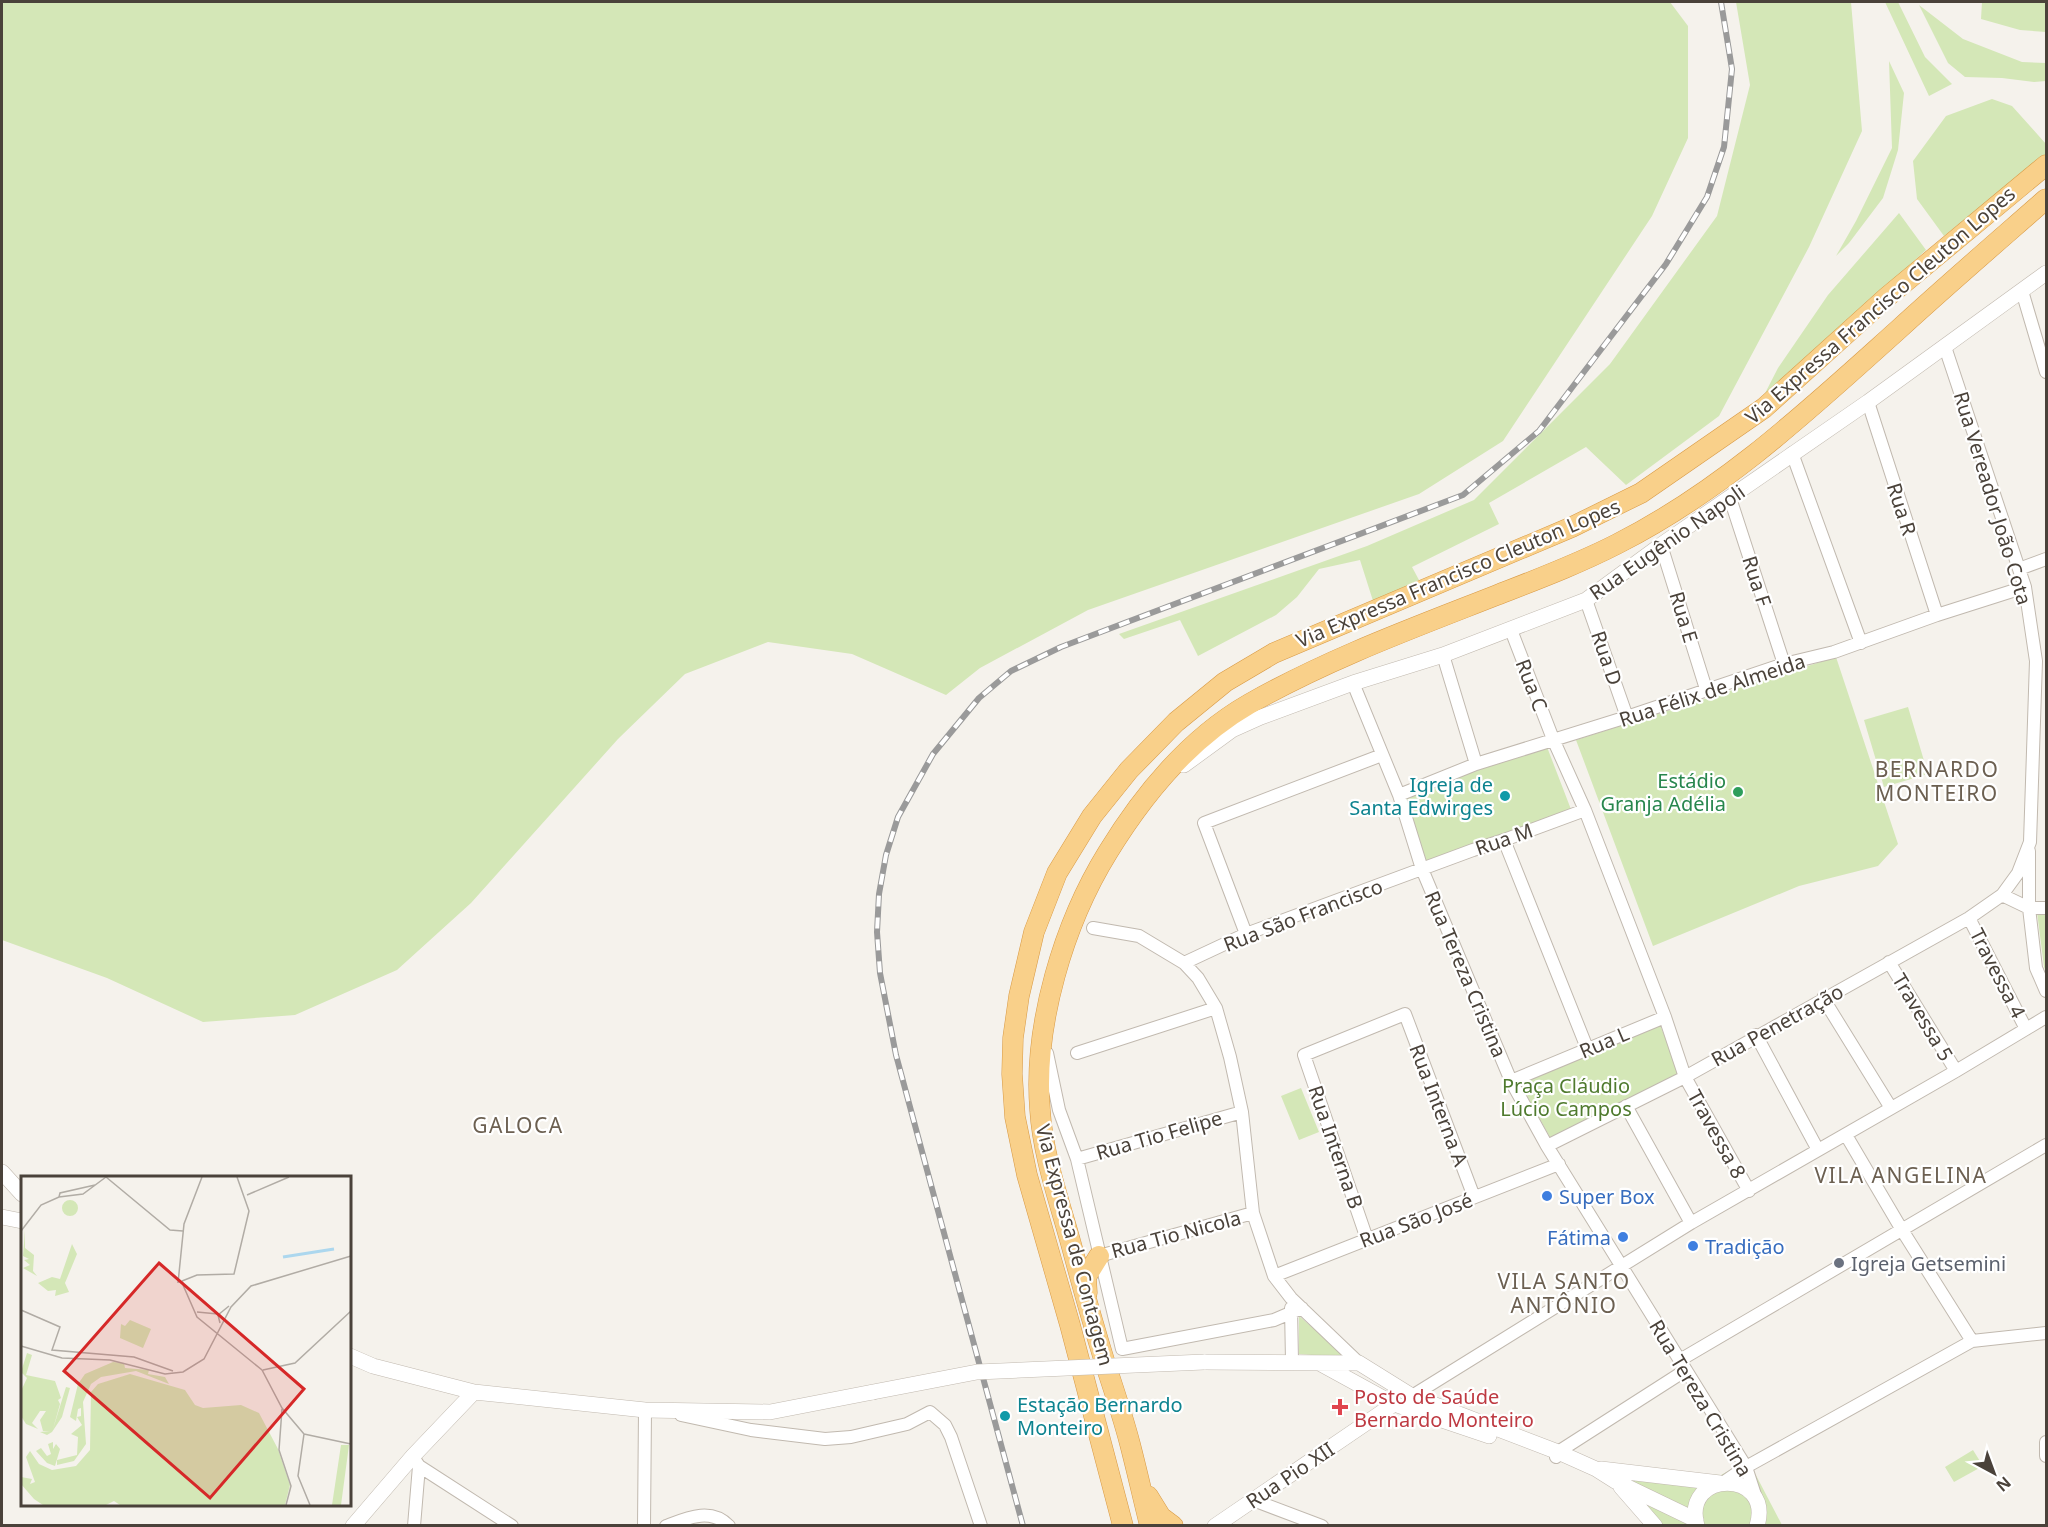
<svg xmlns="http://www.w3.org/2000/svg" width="2048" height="1527" font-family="'Noto Sans',sans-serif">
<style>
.green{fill:#d4e7b7}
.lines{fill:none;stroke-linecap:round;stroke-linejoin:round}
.minor-casing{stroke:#c1b9af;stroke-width:14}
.tertiary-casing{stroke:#c1b9af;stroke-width:16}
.trunk-casing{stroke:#d89944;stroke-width:21}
.minor{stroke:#fff;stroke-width:12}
.tertiary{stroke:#fff;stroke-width:15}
.trunk{stroke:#f9d08a;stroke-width:20}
.rail-casing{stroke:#9a9a9a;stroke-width:6}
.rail{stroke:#fff;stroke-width:4;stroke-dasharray:11;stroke-linecap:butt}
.tertiary-bridge-casing{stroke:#c1b9af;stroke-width:16;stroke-linecap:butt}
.tertiary-bridge{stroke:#fff;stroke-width:15}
.leisure-dot{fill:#2e9e5b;stroke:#fff;stroke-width:2}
.culture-dot{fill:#0f9aa8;stroke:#fff;stroke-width:2}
.shop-dot{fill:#3f7fe0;stroke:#fff;stroke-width:2}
.worship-dot{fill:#6b7280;stroke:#fff;stroke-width:2}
.health-dot{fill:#e0444e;stroke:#fff;stroke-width:2}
.labels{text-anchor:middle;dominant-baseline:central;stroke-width:4.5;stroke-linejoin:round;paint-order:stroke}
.street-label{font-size:20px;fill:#4a423a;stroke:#fff}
.leisure-label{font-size:20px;fill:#27864d;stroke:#fff;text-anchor:end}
.culture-label{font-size:20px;fill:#0d838f;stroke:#fff;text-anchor:end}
.park-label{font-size:20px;fill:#4f7a2e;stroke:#fff}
.shop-label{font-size:20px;fill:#366cbe;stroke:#fff;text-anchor:start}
.worship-label{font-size:20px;fill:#5b616d;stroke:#fff;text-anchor:start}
.health-label{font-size:20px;fill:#be3a42;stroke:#fff;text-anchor:start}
.neighbourhood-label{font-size:21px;letter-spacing:1.5px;fill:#6c6051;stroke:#fff}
.inset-river{fill:none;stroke:#acd7ee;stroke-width:3}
.inset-road{fill:none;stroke:#b1aca5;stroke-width:1.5}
.view{fill:#d62828;fill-opacity:0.15;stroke:#d62828;stroke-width:3}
.inset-edge{fill:none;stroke:#4a423a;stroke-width:3}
</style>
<rect width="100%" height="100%" fill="#f5f2ec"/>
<path class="green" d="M 2,2 L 1670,2 L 1688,26 L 1688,138 L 1652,216 L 1503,441 L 1419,494 L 1088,610 L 980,668 L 946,695 L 852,654 L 768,642 L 685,674 L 618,739 L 471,903 L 397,970 L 295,1015 L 203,1022 L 107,978 L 2,940 Z
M 1736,2 L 1851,2 L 1862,131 L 1809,247 L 1719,416 L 1626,485 L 1586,447 L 1489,503 L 1499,524 L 1412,567 L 1419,580 L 1374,604 L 1360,560 L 1319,569 L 1297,597 L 1276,615 L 1198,656 L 1180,620 L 1124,639 L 1119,634 L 1367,546 L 1474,500 L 1610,364 L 1717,216 L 1750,85 Z
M 1885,2 L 1898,2 L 1925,57 L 1952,84 L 1929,96 Z
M 1982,2 L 2046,2 L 2046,32 L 2020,30 L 1981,19 Z
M 1919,5 L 1963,39 L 2022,62 L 2046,63 L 2046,81 L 2034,82 L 2002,78 L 1965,77 L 1948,63 Z
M 1889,61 L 1904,93 L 1898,150 L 1883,198 L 1849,243 L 1836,256 L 1856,221 L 1892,148 Z
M 1992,99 L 2012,106 L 2046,144 L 2046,154 L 1944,236 L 1917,199 L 1913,161 L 1946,116 Z
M 1899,213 L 1926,250 L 1760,403 L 1778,368 L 1828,295 Z
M 1836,657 L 1898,844 L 1878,866 L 1799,886 L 1653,946 L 1576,740 Z
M 1908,707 L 1928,774 L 1884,787 L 1864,720 Z
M 1547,747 L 1572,812 L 1419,863 L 1400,807 L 1410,793 Z
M 2037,912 L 2046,913 L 2046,972 L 2044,967 Z
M 1659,1022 L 1679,1073 L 1551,1139 L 1519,1082 Z
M 1301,1088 L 1319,1132 L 1299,1140 L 1281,1096 Z
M 1299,1316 L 1348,1358 L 1299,1354 Z
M 1973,1450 L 1983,1466 L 1954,1482 L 1945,1467 Z
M 1748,1460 L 1782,1525 L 1657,1525 L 1598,1467 L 1686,1474 L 1721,1475 Z"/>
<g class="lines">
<defs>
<path id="minor" d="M 2022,291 L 2046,372
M 1868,402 L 1937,615
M 1792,453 L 1861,643
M 1730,498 L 1784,664
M 1661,545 L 1706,689
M 2019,569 L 2046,559
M 1586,600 L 1627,717
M 1511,630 L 1553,739 L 1585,810 L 1665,1017 L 1685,1077 L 1749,1191
M 1443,655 L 1476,764
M 1353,683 L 1399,795 L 1422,869 L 1511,1081 L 1547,1146 L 1746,1467 L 1756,1498
M 1399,795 L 1476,764 L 1627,717 L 1784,664 L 1834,652 L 1937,615 L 2025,587
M 1504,840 L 1587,1048
M 2029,851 L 2029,908 L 2036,968 L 2046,991
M 2002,895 L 2029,908 L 2046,908
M 1969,918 L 2026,1029
M 1093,928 L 1139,936 L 1184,963 L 1198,978 L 1216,1008 L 1230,1057 L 1242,1112 L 1253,1213 L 1274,1276 L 1291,1298 L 1359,1363
M 1246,934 L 1204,823 L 1382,755
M 1889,962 L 1956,1071
M 1184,963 L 1246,934 L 1473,850 L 1504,840 L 1585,810
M 1823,998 L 1891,1108
M 1756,1035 L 1818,1150
M 1047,1053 L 1059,1110 L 1077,1159 L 1122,1349 L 1274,1320 L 1302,1308
M 1077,1053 L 1216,1008
M 1511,1081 L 1665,1017
M 1626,1106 L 1691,1223
M 1846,1135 L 1902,1230 L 1972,1341
M 1547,1146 L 1685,1077 L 1969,918 L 2002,895 L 2018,873 L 2030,842 L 2036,661 L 2025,587 L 1945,347
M 1077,1159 L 1242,1112
M 1367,1239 L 1304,1055 L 1405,1014 L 1474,1197
M 1099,1256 L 1253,1213
M 1274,1276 L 1559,1164
M 1291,1308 L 1292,1361
M 1680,1360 L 2046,1145
M 1412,1396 L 1691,1223 L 1956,1071 L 2046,1017
M 681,1415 L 751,1430 L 825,1439 L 851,1437 L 907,1424 L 930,1412 L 945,1425 L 951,1437 L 981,1526
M 2046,1442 L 2046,1456
M 1556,1457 L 1558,1452 L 1686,1370
M 419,1466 L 512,1526
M 1724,1482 L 1746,1467 L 1972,1341 L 2046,1333
M 1253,1500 L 1322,1526
M 414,1526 L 419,1466 L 415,1460
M 644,1526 L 645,1410
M 666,1526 C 687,1518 711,1507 729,1526"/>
<path id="tertiary" d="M 1184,765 L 1232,730 L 1261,717 L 1353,683 L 1443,655 L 1586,600 L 1661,545 L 1868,402 L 2046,273
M 2,1172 L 22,1194
M 2,1217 L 22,1221
M 350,1356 L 373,1366 L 474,1392 L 645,1410 L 770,1412 L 873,1392
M 1204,1362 L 1359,1363 L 1412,1396 L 1558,1452 L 1596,1469 L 1615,1481 L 1696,1520
M 1321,1364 L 1394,1404 L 1489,1436
M 1601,1469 L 1720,1483
M 1621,1487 L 1655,1526
M 353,1526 L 413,1456 L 474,1392
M 1215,1526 L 1394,1404
M 1697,1526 C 1681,1469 1774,1469 1757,1526"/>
<path id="trunk" d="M 1087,1293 L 1086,1277 L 1099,1256
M 1148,1496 L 1161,1517 L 1173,1526
M 1123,1526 L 1070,1325 L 1027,1175 L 1015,1117 L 1012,1074 L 1013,1038 L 1019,996 L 1034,932 L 1057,873 L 1092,816 L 1129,770 L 1176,722 L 1225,682 L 1274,653 L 1572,527 L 1641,493 L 1764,408 L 1887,297 L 2046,165
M 1150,1526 C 1143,1498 1137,1471 1130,1444 C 1123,1417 1114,1390 1105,1363 C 1094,1327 1084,1292 1074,1255 C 1062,1208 1043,1159 1040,1110 C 1033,1025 1064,923 1108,852 C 1143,795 1190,738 1249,704 C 1328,659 1413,628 1497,595 C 1538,579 1578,564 1617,544 C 1724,490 1811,408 1899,329 C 1947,285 1997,242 2046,199"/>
</defs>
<use href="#minor" class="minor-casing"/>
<use href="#tertiary" class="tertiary-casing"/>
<use href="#trunk" class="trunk-casing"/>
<use href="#minor" class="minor"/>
<use href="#tertiary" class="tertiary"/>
<use href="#trunk" class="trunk"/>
<defs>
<path id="rail" d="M 1023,1526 L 896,1055 L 880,973 L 877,932 L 879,894 L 886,855 L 898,817 L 933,754 L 979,698 L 1011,671 L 1061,647 L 1463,495 L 1539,431 L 1666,264 L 1707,197 L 1724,147 L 1732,69 L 1721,2"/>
</defs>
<use href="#rail" class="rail-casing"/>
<use href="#rail" class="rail"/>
<defs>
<path id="tertiary-bridge" d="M 873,1392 L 977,1372 L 1204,1362"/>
</defs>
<use href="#tertiary-bridge" class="tertiary-bridge-casing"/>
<use href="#tertiary-bridge" class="tertiary-bridge"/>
</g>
<circle class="leisure-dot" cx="1738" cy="792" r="6"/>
<g class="culture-dot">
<circle cx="1505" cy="796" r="6"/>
<circle cx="1005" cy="1416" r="6"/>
</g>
<g class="shop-dot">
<circle cx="1547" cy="1196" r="6"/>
<circle cx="1623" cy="1237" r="6"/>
<circle cx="1693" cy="1246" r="6"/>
</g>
<circle class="worship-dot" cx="1839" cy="1263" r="6"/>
<path class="health-dot" d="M1337 1398h6v6h6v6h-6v6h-6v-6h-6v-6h6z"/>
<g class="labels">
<g class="street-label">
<text transform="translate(1880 305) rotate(-41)">Via Expressa Francisco Cleuton Lopes</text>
<text transform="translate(1993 498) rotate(73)">Rua Vereador João Cota</text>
<text transform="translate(1902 509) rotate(72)">Rua R</text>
<text transform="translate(1667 542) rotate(-35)">Rua Eugênio Napoli</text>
<text transform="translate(1458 573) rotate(-23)">Via Expressa Francisco Cleuton Lopes</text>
<text transform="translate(1757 581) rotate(72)">Rua F</text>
<text transform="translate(1684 617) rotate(73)">Rua E</text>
<text transform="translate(1607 658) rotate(71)">Rua D</text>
<text transform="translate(1532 685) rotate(69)">Rua C</text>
<text transform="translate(1712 690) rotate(-18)">Rua Félix de Almeida</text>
<text transform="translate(1504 839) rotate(-19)">Rua M</text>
<text transform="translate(1303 915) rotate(-21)">Rua São Francisco</text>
<text transform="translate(1998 973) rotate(63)">Travessa 4</text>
<text transform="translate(1466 974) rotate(67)">Rua Tereza Cristina</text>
<text transform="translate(1923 1017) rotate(59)">Travessa 5</text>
<text transform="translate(1777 1025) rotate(-29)">Rua Penetração</text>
<text transform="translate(1604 1042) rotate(-23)">Rua L</text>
<text transform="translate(1439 1105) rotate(69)">Rua Interna A</text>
<text transform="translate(1717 1134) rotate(61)">Travessa 8</text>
<text transform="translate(1159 1135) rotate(-16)">Rua Tio Felipe</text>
<text transform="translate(1336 1147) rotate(71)">Rua Interna B</text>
<text transform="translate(1416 1220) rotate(-21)">Rua São José</text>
<text transform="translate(1176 1234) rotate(-15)">Rua Tio Nicola</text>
<text transform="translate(1075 1245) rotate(75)">Via Expressa de Contagem</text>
<text transform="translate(1701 1398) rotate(59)">Rua Tereza Cristina</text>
<text transform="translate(1290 1475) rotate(-34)">Rua Pio XII</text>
</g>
<g class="leisure-label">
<text x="1726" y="780">Estádio<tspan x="1726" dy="23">Granja Adélia</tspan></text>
</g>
<g class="culture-label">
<text x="1493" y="784">Igreja de<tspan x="1493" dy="23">Santa Edwirges</tspan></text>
<text x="1017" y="1404" text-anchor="start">Estação Bernardo<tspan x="1017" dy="23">Monteiro</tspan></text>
</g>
<g class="park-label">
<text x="1566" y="1085">Praça Cláudio<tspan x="1566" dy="23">Lúcio Campos</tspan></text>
</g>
<g class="shop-label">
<text x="1559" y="1196">Super Box</text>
<text x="1611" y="1237" text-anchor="end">Fátima</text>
<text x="1705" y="1246">Tradição</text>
</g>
<g class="worship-label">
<text x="1851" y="1263">Igreja Getsemini</text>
</g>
<g class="health-label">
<text x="1354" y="1396">Posto de Saúde<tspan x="1354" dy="23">Bernardo Monteiro</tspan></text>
</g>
<g class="neighbourhood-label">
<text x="1937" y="769">BERNARDO<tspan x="1937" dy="24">MONTEIRO</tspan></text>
<text x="518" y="1125">GALOCA</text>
<text x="1901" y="1175">VILA ANGELINA</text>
<text x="1564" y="1281">VILA SANTO<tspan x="1564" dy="24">ANTÔNIO</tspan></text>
</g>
</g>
<g transform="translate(21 1176)">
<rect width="330" height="330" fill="#f5f2ec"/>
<path d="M41 32a8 8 0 1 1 16 0a8 8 0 1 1-16 0ZM 4,54 L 4,72 L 13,79 L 12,95 L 16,100 L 2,92 L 9,89 L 3,84 L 8,83 L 2,80 ZM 51,68 L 56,78 L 44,107 L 48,116 L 34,120 L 35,114 L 27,115 L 17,107 L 31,101 L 39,103 ZM 109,144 L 130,153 L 122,172 L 99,162 L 100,148 L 104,150 ZM 6,177 L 11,179 L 5,199 L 34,205 L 40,222 L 37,224 L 39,228 L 32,253 L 45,211 L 49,212 L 41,241 L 31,256 L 26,259 L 19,256 L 29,255 L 22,255 L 19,244 L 25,235 L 19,235 L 11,247 L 17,253 L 5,248 L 0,240 L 0,215 L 6,202 L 0,196 ZM 92,186 L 103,187 L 104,192 L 128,194 L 127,198 L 144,201 L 148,208 L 115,195 L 80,201 L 70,208 L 62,226 L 65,268 L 53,285 L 36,289 L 36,284 L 56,279 L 57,261 L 50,258 L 61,249 L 56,241 L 60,240 L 60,232 L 57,233 L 55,245 L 49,241 L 57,208 L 64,198 ZM 109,198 L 164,214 L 174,229 L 182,232 L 220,229 L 238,237 L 257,273 L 269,309 L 264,329 L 99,329 L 93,325 L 85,329 L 22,329 L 13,323 L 0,308 L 0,301 L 11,303 L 9,308 L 14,306 L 5,281 L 9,275 L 18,288 L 31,294 L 55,290 L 69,274 L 70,216 L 77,208 ZM 32,266 L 32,273 L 35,268 L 39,273 L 34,290 L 26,287 L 15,275 L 20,272 L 26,280 L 30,278 L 27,268 ZM 320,269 L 328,269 L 320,329 L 311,329 Z" fill="#d4e7b7"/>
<path class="inset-river" d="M 262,81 L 313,73"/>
<path class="inset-road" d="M 85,1 L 149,54 L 162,55M 226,19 L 268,1M 38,21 L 39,17 L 74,9M 0,55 L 20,29 L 38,21 L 62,18 L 85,1M 161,105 L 176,99 L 213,98 L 228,35 L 216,1M 157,107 L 163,48 L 181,1M 162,109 L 176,141 L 241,194 L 261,232 L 283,258M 0,134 L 39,151 L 31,174 L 113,181 L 152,195M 176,136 L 197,138M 199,147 L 197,139 L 208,130M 0,170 L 41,182 L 89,184 L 144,198 L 162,196 L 183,183 L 210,131 L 230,110 L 330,80M 242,194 L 274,187 L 330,135M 261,233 L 258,274 L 270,310 L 265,329M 283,258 L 277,300 L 289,329M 283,258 L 330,268"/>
<path class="view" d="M 138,87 L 283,213 L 189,322 L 43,195 Z"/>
<rect width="330" height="330" class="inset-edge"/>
</g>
<rect width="2048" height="1527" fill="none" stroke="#4a423a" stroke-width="6"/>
<g transform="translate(1994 1473) rotate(139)" stroke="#ffffff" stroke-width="4.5" paint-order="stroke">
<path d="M0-4.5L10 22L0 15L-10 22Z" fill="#4a423a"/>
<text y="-9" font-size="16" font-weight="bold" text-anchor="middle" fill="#4a423a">N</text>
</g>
</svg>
